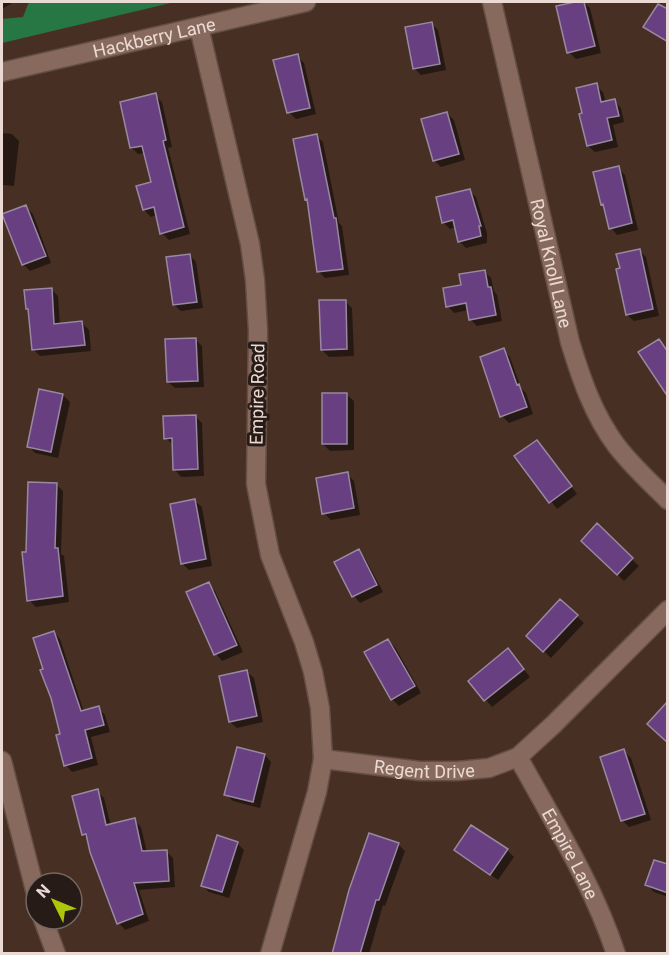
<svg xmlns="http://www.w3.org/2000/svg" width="669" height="955" font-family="Roboto,sans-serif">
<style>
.forest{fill:#267743}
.shadow{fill:#0007;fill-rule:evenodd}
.building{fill:#683f80;stroke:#9888a2;stroke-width:1.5}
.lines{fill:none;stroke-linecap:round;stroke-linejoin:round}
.minor-casing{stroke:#634e44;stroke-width:21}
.minor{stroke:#876a5d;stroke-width:18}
.labels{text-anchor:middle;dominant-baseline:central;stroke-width:6;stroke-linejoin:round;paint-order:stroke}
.street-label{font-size:18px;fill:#ebdad3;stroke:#261b16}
</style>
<rect width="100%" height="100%" fill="#482f24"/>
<path class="forest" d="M 29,2 L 175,2 L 2,43 L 2,19 L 23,17 Z"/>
<path class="shadow" d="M 2,2 L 14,2 L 2,9 Z
M 583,2 L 590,8 L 601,53 L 576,59 L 569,52 L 558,7 Z
M 668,11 L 668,43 L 645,27 Z
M 431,23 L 438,30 L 446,70 L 421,75 L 414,68 Z
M 297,56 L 304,63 L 316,114 L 296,119 L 289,112 Z
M 596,85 L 603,92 L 606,103 L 614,101 L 621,108 L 624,122 L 613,125 L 618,147 L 595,152 L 588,146 L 584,114 Z
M 155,95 L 162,102 L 172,147 L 168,148 L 190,234 L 169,240 L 162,233 L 157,215 L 151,217 L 144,210 L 138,187 L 153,183 L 145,153 L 138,154 L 131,147 ZM 150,145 L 134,149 L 134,146 Z
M 447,113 L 454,120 L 465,160 L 441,167 L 434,160 Z
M 2,133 L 12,134 L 19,141 L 14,186 L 2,185 Z
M 316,136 L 323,142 L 339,223 L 342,226 L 349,275 L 325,278 L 318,271 L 309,202 L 306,199 Z
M 618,168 L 625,175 L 638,230 L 617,235 L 611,228 L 606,207 L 602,204 Z
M 469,191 L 476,197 L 487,233 L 487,243 L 466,248 L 459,241 L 456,227 L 450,229 L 443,222 Z
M 26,207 L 33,214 L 51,263 L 30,271 L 23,264 Z
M 640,251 L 646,257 L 659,316 L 634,321 L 627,315 L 621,269 Z
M 190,255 L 196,262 L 203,308 L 181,311 L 174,305 Z
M 484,271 L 491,278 L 494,291 L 497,295 L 502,321 L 477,326 L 470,319 L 469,310 L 454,313 L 448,306 L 463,286 Z
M 51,289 L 58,296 L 60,325 L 82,323 L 89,330 L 91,351 L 40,356 L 33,349 Z
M 345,301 L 352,308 L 354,356 L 329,357 L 322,350 Z
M 195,339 L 202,346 L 204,387 L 175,388 L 168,382 Z
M 503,350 L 510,357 L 521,388 L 526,393 L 533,414 L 509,423 L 502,416 Z
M 63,395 L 70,402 L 58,458 L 35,453 L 29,446 Z
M 347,395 L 354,401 L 354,450 L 330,451 L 323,444 Z
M 196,417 L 202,423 L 204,476 L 181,477 L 175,470 L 174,445 L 165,438 Z
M 537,441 L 577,494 L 557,509 L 517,457 Z
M 347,474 L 354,481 L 360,515 L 331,520 L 324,513 Z
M 56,484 L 63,491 L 61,554 L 64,556 L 69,602 L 36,607 L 29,600 L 27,553 Z
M 195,501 L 202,507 L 212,566 L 189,570 L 182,563 Z
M 597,526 L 639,566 L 624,581 L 583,541 Z
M 359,551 L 365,558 L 383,592 L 360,603 L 354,596 L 336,562 Z
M 208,584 L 215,591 L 243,652 L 222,661 L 216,654 Z
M 560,601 L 584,623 L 551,658 L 528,636 Z
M 54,632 L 60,639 L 84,712 L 98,708 L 105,715 L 110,732 L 91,737 L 98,765 L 72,772 L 66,765 L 62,735 L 45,670 Z
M 388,640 L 395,647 L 421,693 L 399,706 L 392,699 Z
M 514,657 L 530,677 L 492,707 L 470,681 Z
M 247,672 L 254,678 L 263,722 L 237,728 L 230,722 Z
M 624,751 L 631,758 L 651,820 L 629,827 L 623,821 L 602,758 Z
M 265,755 L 271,762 L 260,808 L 233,801 L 226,794 Z
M 97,791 L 104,798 L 111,826 L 134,820 L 141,827 L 147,852 L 166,851 L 173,858 L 175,887 L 139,890 L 149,921 L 125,930 L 119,923 L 89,840 L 83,834 Z
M 237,843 L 244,850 L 229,898 L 209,892 L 203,886 Z
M 398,844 L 405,851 L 385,906 L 383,905 L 369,954 L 333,954 Z
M 456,850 L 507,850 L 514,857 L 498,880 Z
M 668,856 L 668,897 L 654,892 L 647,885 L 664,865 Z"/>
<path class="building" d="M 575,2 L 584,2 L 595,46 L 567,53 L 556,6 Z
M 658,4 L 668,9 L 668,42 L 643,27 Z
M 432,22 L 440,64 L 413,69 L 405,27 Z
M 298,54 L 310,108 L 287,113 L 273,60 Z
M 597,83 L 601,102 L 615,99 L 619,116 L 607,118 L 612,140 L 587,146 L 579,114 L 582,113 L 576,88 Z
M 156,93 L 166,140 L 163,141 L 184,227 L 160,234 L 154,207 L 143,210 L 136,186 L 151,182 L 142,146 L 130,148 L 120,102 Z
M 447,112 L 459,154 L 433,161 L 421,119 Z
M 317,134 L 334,218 L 336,218 L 343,269 L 317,272 L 307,199 L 305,200 L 293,139 Z
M 619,166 L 632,223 L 609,229 L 603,204 L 601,205 L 593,172 Z
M 470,189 L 481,226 L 479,226 L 481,236 L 458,242 L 453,220 L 442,223 L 436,197 Z
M 26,205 L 46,256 L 22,265 L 2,214 Z
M 640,249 L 653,309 L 626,315 L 616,269 L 620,268 L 616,254 Z
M 190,254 L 197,302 L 173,305 L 166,257 Z
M 485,270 L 488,287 L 491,287 L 496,315 L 469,320 L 466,303 L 446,307 L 443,288 L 461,285 L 459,274 Z
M 52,288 L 54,324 L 82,321 L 85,345 L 32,350 L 28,309 L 26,309 L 24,290 Z
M 319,300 L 346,300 L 347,349 L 321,350 Z
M 196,338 L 198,381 L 167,382 L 165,339 Z
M 659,339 L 668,352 L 668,397 L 638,352 Z
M 504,348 L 517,385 L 519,384 L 527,407 L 500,417 L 480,357 Z
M 39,389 L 63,394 L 51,452 L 27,447 Z
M 322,393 L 347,393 L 347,444 L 322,444 Z
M 196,415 L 198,469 L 173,470 L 172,438 L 164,439 L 163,416 Z
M 537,440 L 572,486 L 549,503 L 514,456 Z
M 348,472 L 354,508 L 322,514 L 316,478 Z
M 28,482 L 57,483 L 55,548 L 58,548 L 63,596 L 27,601 L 22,552 L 26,552 Z
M 195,499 L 206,559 L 181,564 L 170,504 Z
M 597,523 L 633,558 L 617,575 L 581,541 Z
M 359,549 L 377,585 L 352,597 L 334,562 Z
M 209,582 L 237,645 L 214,655 L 186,592 Z
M 560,599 L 578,615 L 543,652 L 526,636 Z
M 54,631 L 81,711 L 99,706 L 104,725 L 85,730 L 92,758 L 64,766 L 56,735 L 60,734 L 51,698 L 40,670 L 43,669 L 33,638 Z
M 388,639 L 415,686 L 391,700 L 364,652 Z
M 508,648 L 524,669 L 484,701 L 468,681 Z
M 247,670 L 257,716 L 229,722 L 219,676 Z
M 668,701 L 668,743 L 647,724 Z
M 237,747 L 265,754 L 253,802 L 224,795 Z
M 624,749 L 645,814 L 621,821 L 600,757 Z
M 98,789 L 106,825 L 135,818 L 142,851 L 167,850 L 169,881 L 134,883 L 143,914 L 117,924 L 90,852 L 86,834 L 82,835 L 72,796 Z
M 471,825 L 508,849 L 490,875 L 454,850 Z
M 369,833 L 399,843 L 379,900 L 376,900 L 360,954 L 332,954 L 349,890 Z
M 217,835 L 238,842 L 222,892 L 201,886 Z
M 654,860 L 668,864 L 668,893 L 645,885 Z"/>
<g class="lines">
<defs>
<g id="minor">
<path id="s1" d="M 492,2 L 570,342 C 581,378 593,414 616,445 C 631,465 650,482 668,500"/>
<path d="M 199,27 L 250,244 L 255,280 L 258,331 L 256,484 L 270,555 L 304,642 L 313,672 L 320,708 L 323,759 L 317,792 L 270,954"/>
<path id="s2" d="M 2,72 L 306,2"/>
<path id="s3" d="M 518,757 C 553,821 593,884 616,954"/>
<path id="s4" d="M 323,759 L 420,771 L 457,771 L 489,768 L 518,757 L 553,725 L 668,610"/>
<path d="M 2,761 L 36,894"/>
<path d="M 43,919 L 56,954"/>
</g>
</defs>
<use href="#minor" class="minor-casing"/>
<use href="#minor" class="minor"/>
</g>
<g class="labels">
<g class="street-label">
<text stroke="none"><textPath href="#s2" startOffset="156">Hackberry Lane</textPath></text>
<text stroke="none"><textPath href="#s1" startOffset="268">Royal Knoll Lane</textPath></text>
<text transform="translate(257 394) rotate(-89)">Empire Road</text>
<text stroke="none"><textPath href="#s4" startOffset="102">Regent Drive</textPath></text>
<text stroke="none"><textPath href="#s3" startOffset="110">Empire Lane</textPath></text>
</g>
</g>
<rect width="669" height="955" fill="none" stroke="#ebdad3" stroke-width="6"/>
<g transform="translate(54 901) rotate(313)"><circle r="28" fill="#261b16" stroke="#756762" stroke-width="1.5"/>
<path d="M0-4.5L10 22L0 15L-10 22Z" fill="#aec60c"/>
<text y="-9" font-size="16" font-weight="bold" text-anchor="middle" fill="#ebdad3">N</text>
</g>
</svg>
